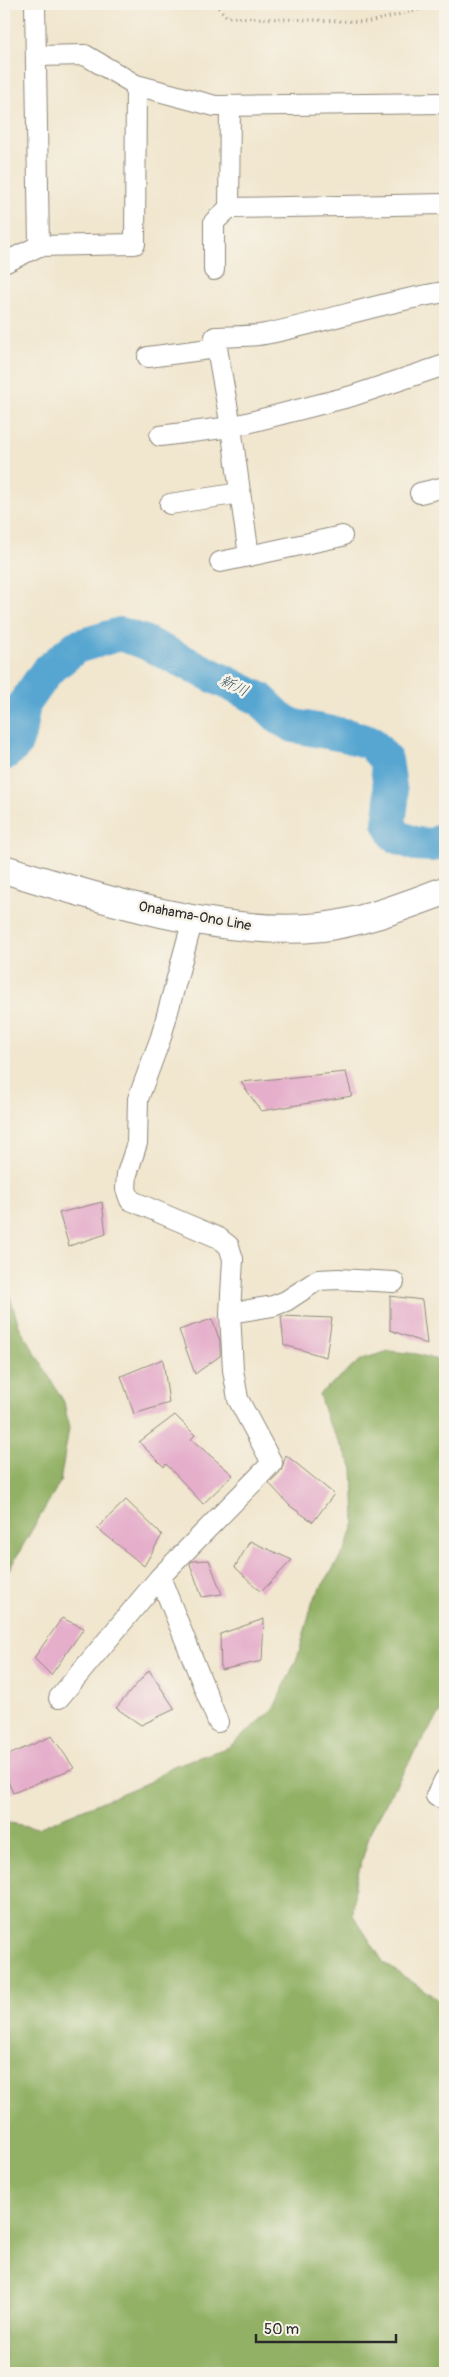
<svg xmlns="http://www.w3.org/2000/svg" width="449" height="2377" font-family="Pangolin,'Klee One',sans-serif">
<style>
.forest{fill:#92b165;stroke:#5e6e48}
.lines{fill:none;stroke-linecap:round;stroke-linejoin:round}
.river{stroke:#57a6d1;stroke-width:34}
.building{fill:#e5aecb}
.street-casing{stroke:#8e887c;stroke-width:22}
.primary-casing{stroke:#8e887c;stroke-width:30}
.path{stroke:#8e887c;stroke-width:3;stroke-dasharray:1 4;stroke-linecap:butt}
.street{stroke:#fff;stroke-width:20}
.primary{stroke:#fff;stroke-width:28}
.labels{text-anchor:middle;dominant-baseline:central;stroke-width:5;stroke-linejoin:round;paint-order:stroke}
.street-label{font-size:14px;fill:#2b2b2b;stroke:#f7f3e8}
.water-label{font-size:15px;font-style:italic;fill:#3a5665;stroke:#f7f3e8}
</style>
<rect width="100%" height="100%" fill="#f7f3e8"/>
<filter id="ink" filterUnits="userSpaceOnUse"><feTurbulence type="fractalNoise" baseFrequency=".02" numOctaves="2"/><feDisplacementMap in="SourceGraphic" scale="10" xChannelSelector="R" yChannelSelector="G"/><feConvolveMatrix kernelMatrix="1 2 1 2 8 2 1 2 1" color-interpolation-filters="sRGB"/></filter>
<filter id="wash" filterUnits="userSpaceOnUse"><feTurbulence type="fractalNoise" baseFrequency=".0096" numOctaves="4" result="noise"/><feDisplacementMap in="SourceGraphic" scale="20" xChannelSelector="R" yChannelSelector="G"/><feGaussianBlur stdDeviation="1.12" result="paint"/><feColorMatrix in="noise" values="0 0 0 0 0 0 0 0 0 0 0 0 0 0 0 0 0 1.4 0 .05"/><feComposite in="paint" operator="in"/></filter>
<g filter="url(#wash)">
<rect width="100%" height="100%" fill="#f1e6ce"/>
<path class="forest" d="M 4,1278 L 19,1326 L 64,1402 L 69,1428 L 60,1482 L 4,1578 Z
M 389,1351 L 417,1354 L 444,1362 L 445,1367 L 445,1706 L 414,1753 L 371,1830 L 355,1884 L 353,1915 L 384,1963 L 445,2004 L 445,2373 L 4,2373 L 4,1822 L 38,1828 L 149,1782 L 173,1766 L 229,1747 L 273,1710 L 298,1656 L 313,1600 L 345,1550 L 355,1523 L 353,1468 L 327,1420 L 319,1394 L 362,1359 Z"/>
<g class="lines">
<path class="river" d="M 4,754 L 15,745 L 19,734 L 24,704 L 47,671 L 76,647 L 120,634 L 144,642 L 260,699 L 281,719 L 294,726 L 349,736 L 371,743 L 386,760 L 392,801 L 389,823 L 396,836 L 415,844 L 433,845 L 445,839"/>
</g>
<g id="blocks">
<path class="building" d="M 346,1072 L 352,1096 L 261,1111 L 241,1082 Z
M 102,1202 L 106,1234 L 69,1246 L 59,1213 Z
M 390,1296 L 422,1300 L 427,1344 L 390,1330 Z
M 281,1316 L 332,1318 L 326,1357 L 284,1345 Z
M 212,1319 L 220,1341 L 220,1356 L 195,1374 L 179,1330 Z
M 163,1359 L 169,1403 L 134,1414 L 121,1376 Z
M 175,1415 L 195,1435 L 191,1439 L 233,1475 L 203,1504 L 166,1464 L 164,1467 L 139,1442 Z
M 286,1455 L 334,1494 L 313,1522 L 290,1506 L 269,1483 L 281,1471 Z
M 126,1500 L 162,1535 L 144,1566 L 97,1528 Z
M 250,1541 L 292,1560 L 261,1592 L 235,1567 Z
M 209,1560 L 222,1594 L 202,1597 L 190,1564 L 192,1561 Z
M 62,1618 L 84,1628 L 51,1675 L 34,1658 Z
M 264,1619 L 262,1661 L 221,1670 L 220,1634 Z
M 149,1670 L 175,1709 L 141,1725 L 116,1708 Z
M 52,1736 L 74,1768 L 13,1793 L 4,1772 L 4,1757 Z"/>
</g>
</g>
<g filter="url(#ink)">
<use href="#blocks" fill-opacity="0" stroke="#8e887c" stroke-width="1"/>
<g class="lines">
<defs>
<path id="street" d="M 38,56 L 85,55 L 136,85 L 215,106 L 445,103
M 230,107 L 229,208 L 445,204
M 39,246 L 135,244 L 136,85
M 4,263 L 39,246 L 35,4
M 214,270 L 214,222 L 229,208
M 148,357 L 217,348
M 160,436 L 231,427 L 215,337 C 231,336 249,337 265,334 C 326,322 384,301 445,292
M 420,493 L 445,487
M 170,504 L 240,493
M 342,536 L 249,556 L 231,427 L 352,396 L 445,365
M 220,562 L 249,556
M 230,1313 L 273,1306 L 286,1301 L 318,1280 L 338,1279 L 394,1282
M 160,1577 L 218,1722
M 59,1698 L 160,1577 L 272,1463 L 238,1399 L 233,1370 L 230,1313 L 233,1259 L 229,1246 L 219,1238 L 130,1200 L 126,1189 L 127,1174 L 137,1143 L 138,1099 L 161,1037 L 193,919
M 445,1779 L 436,1796 L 445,1799"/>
<path id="primary" d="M 4,869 C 96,898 226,938 322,927 C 365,922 405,905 445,891"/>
</defs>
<use href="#street" class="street-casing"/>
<use href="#primary" class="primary-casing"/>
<path class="path" d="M 215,4 L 227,17 L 369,22 L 426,8 L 430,4"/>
<use href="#street" class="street"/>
<use href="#primary" class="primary"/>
</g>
</g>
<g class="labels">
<g class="street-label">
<text transform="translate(195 916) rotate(10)">Onahama-Ono Line</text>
</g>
<g class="water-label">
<text transform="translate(234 686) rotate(26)">新川</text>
</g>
</g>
<rect width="449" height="2377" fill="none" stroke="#f7f3e8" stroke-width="20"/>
<path d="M256 2334v8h140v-8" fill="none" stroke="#2b2b2b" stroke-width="2.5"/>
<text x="264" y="2334" font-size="15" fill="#2b2b2b" stroke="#f7f3e8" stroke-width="4" paint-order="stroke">50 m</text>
</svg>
